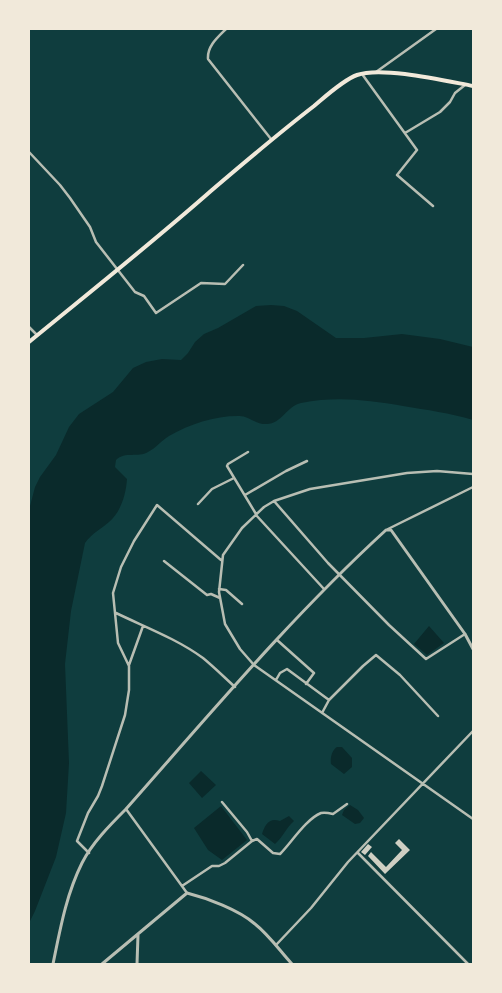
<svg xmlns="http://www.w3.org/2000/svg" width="502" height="993" font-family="'Alegreya Sans',sans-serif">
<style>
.water{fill:#0a2a2b}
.building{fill:#cfcfc3}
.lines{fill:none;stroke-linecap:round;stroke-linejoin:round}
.minor{stroke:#b8beb3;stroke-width:2.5}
.tertiary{stroke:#b8beb3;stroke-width:3}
.primary{stroke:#f1e9da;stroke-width:4}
</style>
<rect width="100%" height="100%" fill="#0f3d3e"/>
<path class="water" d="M 271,305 L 284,306 L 297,311 L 336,338 L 364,338 L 402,334 L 440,339 L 473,347 L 473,420 C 450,413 427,410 403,406 C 367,400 337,396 301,403 C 287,406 281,424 267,424 C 256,425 248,415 238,416 C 214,416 190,424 169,436 C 162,440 156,448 148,452 C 138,458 125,451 116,460 L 115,467 L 127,479 C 126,494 121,512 109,522 C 100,530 92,533 85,543 L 71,611 L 65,664 L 69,763 L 66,813 L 56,857 L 35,911 L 29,923 L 29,510 L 35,487 L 40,477 L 56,455 L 69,427 L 79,414 L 113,392 L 133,368 L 146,362 L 162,359 L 181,360 L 188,353 L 195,342 L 204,334 L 218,328 L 256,306 Z
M 429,626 L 444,643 L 427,655 L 414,644 Z
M 337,747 L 342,747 L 352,758 L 352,767 L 344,774 L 331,764 C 330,758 332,750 337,747 Z
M 201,771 L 216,785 L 202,798 L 189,783 Z
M 350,805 L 358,810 L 364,818 L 360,823 L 355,824 L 342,815 L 344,810 Z
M 221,806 L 247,840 L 222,860 L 208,850 L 194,828 Z
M 289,816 L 294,821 C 286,828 283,837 275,844 L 262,834 C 265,825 269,817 280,821 Z"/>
<path class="building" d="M 399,839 L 410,850 L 385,874 L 368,856 L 371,852 L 386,867 L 402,850 L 395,843 Z
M 368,844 L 372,847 L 365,855 L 361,852 Z"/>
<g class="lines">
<path class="minor" d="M 226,29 C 218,37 207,46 208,59 L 271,139
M 376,72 L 436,29
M 362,74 L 417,150 L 397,175 L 433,206
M 405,133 L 440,112 L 450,102 L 455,93 L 465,85
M 29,152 L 60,185 L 70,198 L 90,227 L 96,242 L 135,292 L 144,296 L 156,313 L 201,283 L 225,284 L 243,265
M 29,327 L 37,335
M 248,452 L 228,464 L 227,466 L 256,514
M 473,474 L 437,471 L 407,473 L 310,489 L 274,501 L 264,507 L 242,528 L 223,555 L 219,592 L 225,624 L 240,649 L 254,665 L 473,819
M 245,495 L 286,471 L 307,461
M 274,501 L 328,563 L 389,625 L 426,659 L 465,634
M 198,504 L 212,489 L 234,478
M 256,515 L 324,589
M 388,529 L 473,487
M 164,561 L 207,595 L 211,594 L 220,598
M 219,589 L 226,590 L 242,604
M 116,613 C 145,627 177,639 203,658 C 214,667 224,677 235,687
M 277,640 L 314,673 L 306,684
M 129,665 L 143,626
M 276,680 L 280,673 L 287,669 L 329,700 L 322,713
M 329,700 L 363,666 L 376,655 L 400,675 L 438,716
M 222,802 L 247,832 L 252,841
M 126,809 L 187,893
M 89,853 L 77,841 L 88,813 L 98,796 L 102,786 L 125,715 L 129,690 L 129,666 L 118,643 L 113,593 L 121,567 L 134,541 L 157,505 L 221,560
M 358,853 L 468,964
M 182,886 L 212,866 L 219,866 L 225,863 L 252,841 L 257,839 L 273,853 L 280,854 C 291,843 306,819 321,813 C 325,812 329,813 333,814 L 347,804
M 276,945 L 311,908 L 348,862 L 473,731"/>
<path class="tertiary" d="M 53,964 C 60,930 66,895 82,863 C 92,843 110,825 126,809 C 210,714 292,616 386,530 L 391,530 L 465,634 L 473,649
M 102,964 L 187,893 C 207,898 239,910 255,924 C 269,935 280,951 292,964
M 137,964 L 138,935"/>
<path class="primary" d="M 29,342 C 90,292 153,242 212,190 C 246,161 279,133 314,106 C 326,96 343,80 357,75 C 382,66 446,81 473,86"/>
</g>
<rect width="502" height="993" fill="none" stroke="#f1e9da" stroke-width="60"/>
</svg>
